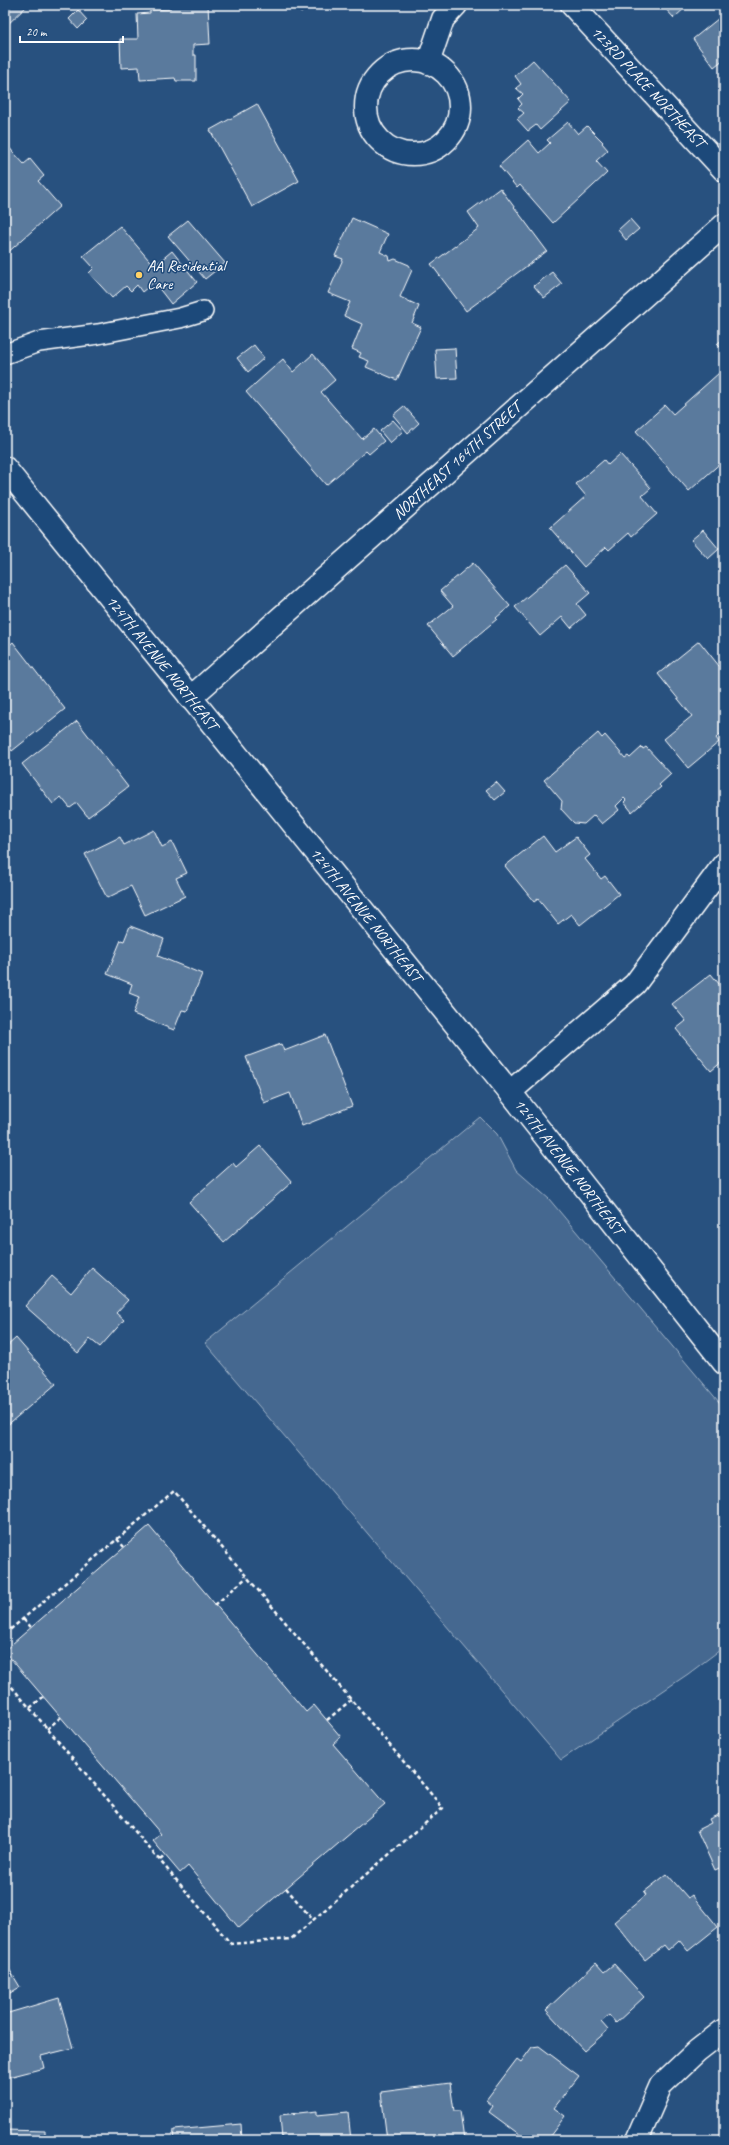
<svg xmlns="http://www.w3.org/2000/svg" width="729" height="2145" font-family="Caveat,sans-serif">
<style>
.green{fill:#446890;stroke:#a2b4c8}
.building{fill:#5a7a9d;stroke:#fff}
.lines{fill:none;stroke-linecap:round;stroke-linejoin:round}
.service-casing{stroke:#fff;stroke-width:22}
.minor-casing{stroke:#fff;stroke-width:25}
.tertiary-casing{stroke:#fff;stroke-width:25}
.path{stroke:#fff;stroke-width:2.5;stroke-dasharray:4 3;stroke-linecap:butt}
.service{stroke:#1f4a7a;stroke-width:19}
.minor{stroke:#1f4a7a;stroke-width:22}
.tertiary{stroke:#1f4a7a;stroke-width:22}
.poi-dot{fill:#ffd166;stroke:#1f4a7a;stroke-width:1.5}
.labels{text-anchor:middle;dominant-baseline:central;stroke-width:3;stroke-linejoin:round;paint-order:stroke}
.street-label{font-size:16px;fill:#fff;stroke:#1f4a7a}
.poi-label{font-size:16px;fill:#fff;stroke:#1f4a7a;text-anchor:start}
</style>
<rect width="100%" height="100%" fill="#28517f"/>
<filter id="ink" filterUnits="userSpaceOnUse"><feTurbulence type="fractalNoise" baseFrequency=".025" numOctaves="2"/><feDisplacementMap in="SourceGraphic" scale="8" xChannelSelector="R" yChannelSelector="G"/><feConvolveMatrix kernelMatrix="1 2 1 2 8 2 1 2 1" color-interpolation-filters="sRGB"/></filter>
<g filter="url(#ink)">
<path class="green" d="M 480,1117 L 497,1134 L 516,1170 L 549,1199 L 724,1408 L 724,1647 L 688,1674 L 561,1760 L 205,1343 Z"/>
<path class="building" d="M 5,5 L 28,5 L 5,27 Z
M 208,5 L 210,44 L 193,45 L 193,55 L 196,55 L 196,81 L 176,81 L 175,78 L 140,80 L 139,67 L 121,68 L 120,39 L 138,39 L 137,14 L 150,13 L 150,10 L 170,9 L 170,6 Z
M 294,5 L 310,5 L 301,13 Z
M 662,5 L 688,5 L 674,18 Z
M 78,10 L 87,20 L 78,29 L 69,19 Z
M 724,14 L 724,59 L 714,67 L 693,39 Z
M 533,60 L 571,102 L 540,130 L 536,125 L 528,131 L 517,119 L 524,113 L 518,108 L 522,104 L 518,99 L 523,94 L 516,88 L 521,84 L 515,76 Z
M 257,104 L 299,181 L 252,207 L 210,130 Z
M 568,122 L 578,134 L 587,126 L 603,142 L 602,143 L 608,150 L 596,161 L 607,173 L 553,223 L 520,185 L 517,188 L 499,166 L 528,140 L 539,153 L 550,143 L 547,140 Z
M 5,143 L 24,164 L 30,159 L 44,176 L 38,181 L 60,206 L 5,255 Z
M 500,188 L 547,251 L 466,311 L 431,264 L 479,228 L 468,212 Z
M 352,218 L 388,234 L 380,252 L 389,256 L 390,261 L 395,259 L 409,265 L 412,270 L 400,297 L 419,306 L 412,323 L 421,327 L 397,380 L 366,367 L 369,361 L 359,357 L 361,353 L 352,349 L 362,324 L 344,316 L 350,302 L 328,293 L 343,259 L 335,256 Z
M 630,219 L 639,229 L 626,240 L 618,230 Z
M 188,220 L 225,263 L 205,279 L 168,236 Z
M 120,226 L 154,266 L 172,251 L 197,282 L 171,304 L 154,282 L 142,292 L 137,285 L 131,291 L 126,286 L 112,298 L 89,273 L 94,268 L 83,256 Z
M 552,272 L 562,284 L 544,298 L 534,286 Z
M 724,338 L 724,351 L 717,344 Z
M 254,345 L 264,358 L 248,372 L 237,358 Z
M 455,348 L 457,378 L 437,379 L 435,349 Z
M 313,354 L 335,380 L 321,392 L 362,439 L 374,429 L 384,441 L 369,454 L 366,451 L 326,485 L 246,392 L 283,359 L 293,372 Z
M 719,373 L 724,378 L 724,460 L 689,491 L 636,431 L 665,405 L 673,414 Z
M 404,406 L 419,423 L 408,433 L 393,415 Z
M 393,420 L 403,431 L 390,443 L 380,431 Z
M 620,454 L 651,488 L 642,496 L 657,514 L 631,537 L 628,533 L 609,550 L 606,547 L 584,567 L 550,528 L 586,496 L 576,484 L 604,460 L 608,465 Z
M 703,530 L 719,549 L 708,559 L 691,540 Z
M 473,563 L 510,606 L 496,618 L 497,619 L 453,656 L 428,626 L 453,606 L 440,591 Z
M 565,565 L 590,593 L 577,604 L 586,615 L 571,628 L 562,617 L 540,636 L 515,607 Z
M 699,641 L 724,672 L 724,733 L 723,731 L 716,738 L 719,742 L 688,768 L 664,739 L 692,716 L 658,674 Z
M 13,642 L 65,709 L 12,751 L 5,741 L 5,649 Z
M 77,721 L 128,787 L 88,817 L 77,803 L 70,808 L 61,797 L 53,804 L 22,764 Z
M 598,733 L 602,738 L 605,735 L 625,758 L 628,756 L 630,758 L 642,747 L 643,749 L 646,747 L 671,774 L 659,785 L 661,787 L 632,812 L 624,802 L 626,800 L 624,798 L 616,806 L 619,810 L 602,824 L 594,815 L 584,824 L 574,823 L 561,809 L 562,801 L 544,780 Z
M 496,782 L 505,792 L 495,800 L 486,790 Z
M 154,830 L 162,847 L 172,842 L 187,873 L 176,878 L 185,896 L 145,915 L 131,886 L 107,898 L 85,854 L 120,837 L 124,845 Z
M 543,836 L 555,852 L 576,837 L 590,855 L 585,859 L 601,879 L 605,876 L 619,894 L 580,925 L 571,914 L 558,924 L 538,899 L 534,902 L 505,866 Z
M 130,926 L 164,939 L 158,956 L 202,974 L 187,1011 L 182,1010 L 174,1030 L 133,1014 L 139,997 L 129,993 L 132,984 L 107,974 L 121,940 L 124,941 Z
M 711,974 L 724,990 L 724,1060 L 711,1071 L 676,1029 L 686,1021 L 672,1004 Z
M 325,1035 L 352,1106 L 302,1126 L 290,1093 L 264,1103 L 246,1057 L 281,1044 L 284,1051 Z
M 724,1091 L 724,1099 L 720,1095 Z
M 260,1146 L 292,1182 L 224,1242 L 189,1202 L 233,1163 L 236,1167 Z
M 92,1268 L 128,1300 L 116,1313 L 124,1320 L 100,1347 L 90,1339 L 78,1353 L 25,1306 L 52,1276 L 71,1293 Z
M 16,1338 L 56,1384 L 5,1427 L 5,1348 Z
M 149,1526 L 306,1712 L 314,1705 L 341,1737 L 333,1744 L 385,1804 L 239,1928 L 188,1866 L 180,1873 L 153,1841 L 161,1834 L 5,1652 L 5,1650 Z
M 724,1812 L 724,1866 L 715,1870 L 697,1830 L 711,1823 L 709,1819 Z
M 667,1874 L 688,1898 L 692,1895 L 718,1927 L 688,1951 L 679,1940 L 668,1950 L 664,1945 L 645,1960 L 614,1922 L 646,1895 L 644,1892 Z
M 5,1962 L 20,1987 L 5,1996 Z
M 596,1963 L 604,1972 L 614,1964 L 644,1997 L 616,2023 L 609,2015 L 601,2022 L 608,2030 L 584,2051 L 546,2010 Z
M 59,1998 L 73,2048 L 41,2056 L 44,2068 L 5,2078 L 5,2014 Z
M 539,2046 L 579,2076 L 554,2108 L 565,2116 L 547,2140 L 527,2140 L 489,2112 L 493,2106 L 486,2100 L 517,2059 L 521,2062 L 532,2047 Z
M 450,2083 L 454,2111 L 460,2111 L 464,2140 L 387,2140 L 381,2092 Z
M 317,2111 L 317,2115 L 348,2112 L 351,2140 L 282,2140 L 280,2115 Z
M 241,2124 L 242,2140 L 173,2140 L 174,2130 Z
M 5,2130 L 45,2131 L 45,2140 L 5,2140 Z
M 154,2136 L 154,2140 L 97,2140 Z"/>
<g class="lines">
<defs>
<path id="service" d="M 5,354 L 39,342 L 98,334 L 180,318 L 203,311"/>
<path id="minor" d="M 572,5 L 724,170
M366 107a47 47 0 1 1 94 0a47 47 0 1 1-94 0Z
M 428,63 L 443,19 L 456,5
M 190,698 L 724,225
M 510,1092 L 635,984 L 724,864
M 637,2140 L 661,2085 L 697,2051 L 724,2030"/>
<path id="tertiary" d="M 5,468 L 510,1092 L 724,1363"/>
</defs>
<use href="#service" class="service-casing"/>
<use href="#minor" class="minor-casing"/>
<use href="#tertiary" class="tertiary-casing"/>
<path class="path" d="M 117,1539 L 124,1547
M 215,1605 L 247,1577
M 23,1619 L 31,1627
M 5,1634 L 174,1491 L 443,1808 L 291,1939 L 231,1944 L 5,1679
M 30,1708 L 43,1697
M 327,1720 L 351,1700
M 47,1729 L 61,1717
M 160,1860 L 165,1856
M 286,1888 L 313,1920"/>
<use href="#service" class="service"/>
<use href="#minor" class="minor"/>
<use href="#tertiary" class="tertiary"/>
</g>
</g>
<circle class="poi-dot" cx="139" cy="275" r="4"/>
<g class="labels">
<g class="street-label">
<text transform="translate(648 87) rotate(47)">123RD PLACE NORTHEAST</text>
<text transform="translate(457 461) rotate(-42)">NORTHEAST 164TH STREET</text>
<text transform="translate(162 663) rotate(51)">124TH AVENUE NORTHEAST</text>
<text transform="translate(366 915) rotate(51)">124TH AVENUE NORTHEAST</text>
<text transform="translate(569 1167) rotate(52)">124TH AVENUE NORTHEAST</text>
</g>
<g class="poi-label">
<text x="147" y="266">AA Residential<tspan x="147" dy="18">Care</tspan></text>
</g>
</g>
<rect width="729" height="2145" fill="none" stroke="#1f4a7a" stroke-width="20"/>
<rect x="10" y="10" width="709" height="2125" fill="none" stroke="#fff" stroke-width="1.5" filter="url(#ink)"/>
<path d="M20 36v6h103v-6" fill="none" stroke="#ffffff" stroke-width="2"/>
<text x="26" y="36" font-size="12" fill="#ffffff" stroke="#1f4a7a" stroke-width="3" paint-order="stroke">20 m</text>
</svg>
